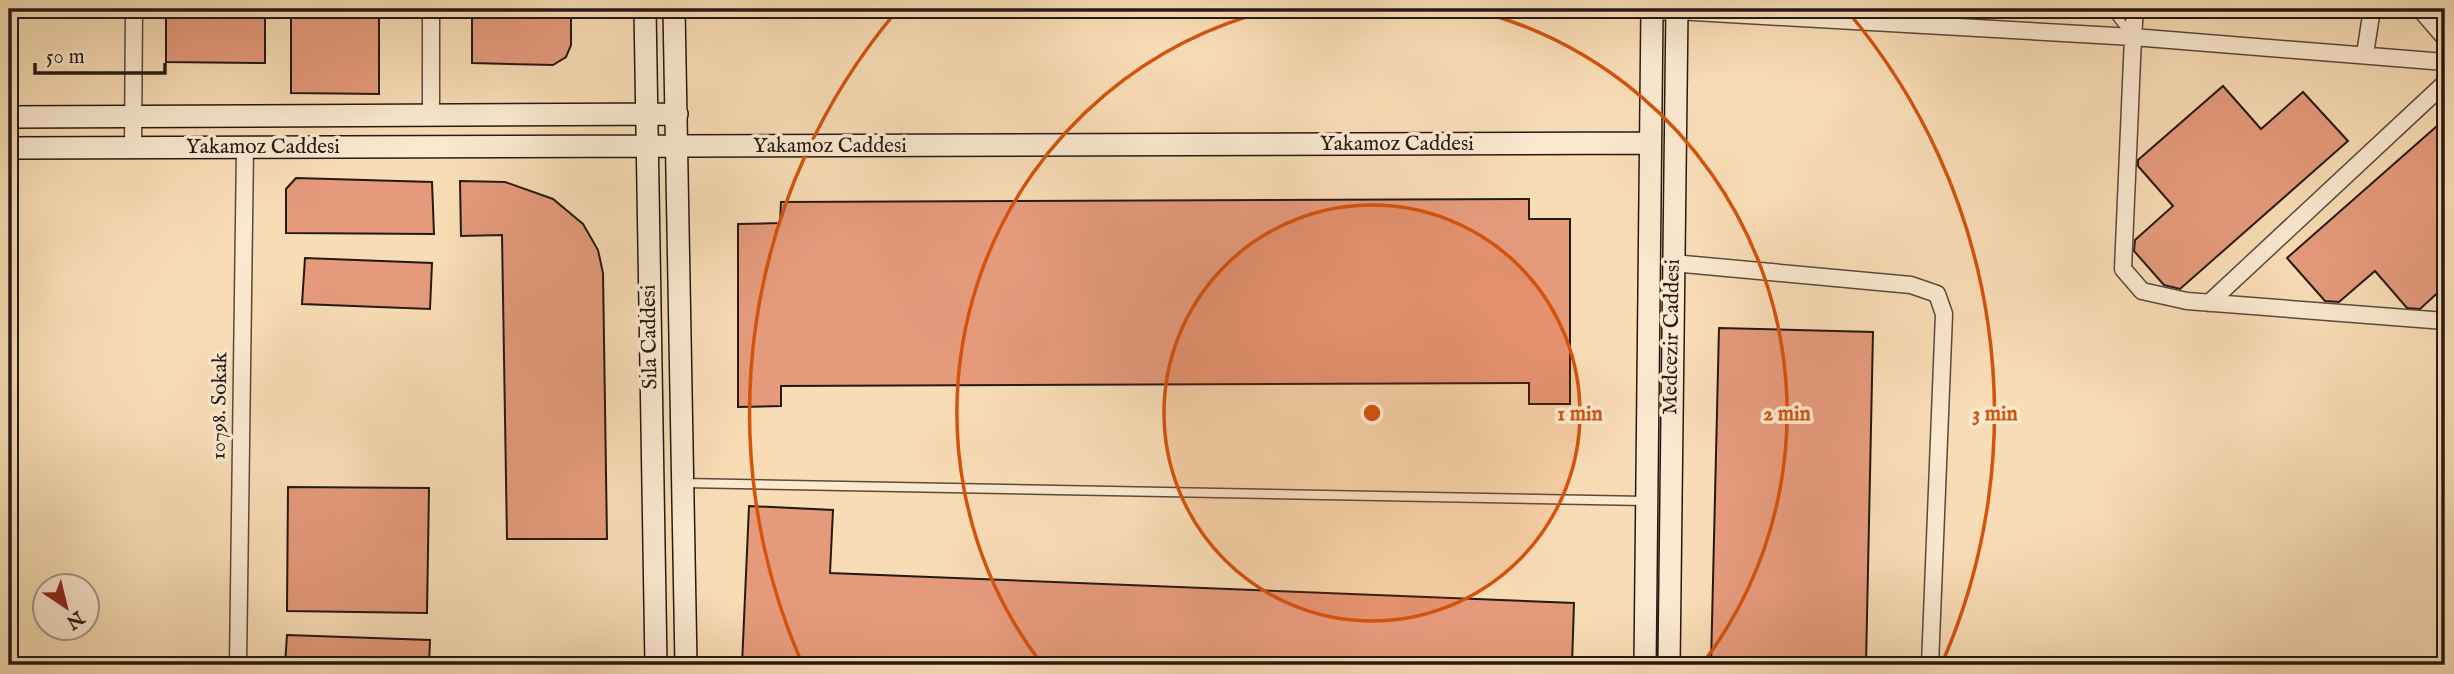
<svg xmlns="http://www.w3.org/2000/svg" width="2454" height="674" font-family="'IM FELL English',serif">
<style>
.building{fill:#e59a7c;stroke:#251a13;stroke-width:2}
.lines{fill:none;stroke-linecap:round;stroke-linejoin:round}
.lane-casing{stroke:#5a4a3c;stroke-width:11}
.street-casing{stroke:#5a4a3c;stroke-width:19}
.secondary-casing{stroke:#251a13;stroke-width:24}
.lane{stroke:#fae8cf;stroke-width:8}
.street{stroke:#fae8cf;stroke-width:16}
.secondary{stroke:#fae8cf;stroke-width:21}
.ring{fill:none;stroke:#d4530d;stroke-width:3.5}
.labels{text-anchor:middle;dominant-baseline:central;stroke-width:7;stroke-linejoin:round;paint-order:stroke}
.street-label{font-size:21px;fill:#251a13;stroke:#fae8cf}
.centre{fill:#d4530d;stroke:#fae8cf;stroke-width:3.5}
.ring-label{font-size:21px;text-anchor:middle;font-weight:bold;fill:#d4530d;stroke:#fae8cf;stroke-width:7;stroke-linejoin:round;paint-order:stroke}
</style>
<rect width="100%" height="100%" fill="#f8dcb5"/>
<filter id="stains"><feTurbulence type="fractalNoise" baseFrequency=".00286" numOctaves="4"/><feColorMatrix values="0 0 0 0 .2 0 0 0 0 .09 0 0 0 0 .02 0 0 0 .5 -.17"/></filter>
<radialGradient id="worn" r=".72"><stop offset=".6" stop-color="#630" stop-opacity="0"/><stop offset="1" stop-color="#630" stop-opacity=".3"/></radialGradient>
<path class="building" d="M 166,9 L 265,9 L 265,63 L 166,62 Z
M 472,9 L 571,9 L 571,45 L 566,57 L 553,65 L 472,63 Z
M 291,18 L 379,18 L 379,94 L 291,93 Z
M 2223,86 L 2261,129 L 2303,92 L 2348,141 L 2180,289 L 2164,285 L 2134,251 L 2135,240 L 2173,206 L 2138,166 L 2138,160 Z
M 2445,119 L 2445,286 L 2420,309 L 2407,308 L 2375,271 L 2339,302 L 2325,301 L 2287,258 Z
M 296,178 L 432,182 L 434,234 L 286,233 L 286,189 Z
M 460,181 L 505,182 L 553,199 L 583,224 L 598,250 L 603,273 L 607,539 L 507,539 L 502,235 L 461,236 Z
M 1529,199 L 1529,219 L 1570,219 L 1570,404 L 1529,404 L 1529,383 L 781,386 L 781,406 L 738,407 L 738,224 L 780,223 L 781,202 Z
M 305,258 L 432,263 L 430,309 L 302,304 Z
M 1719,328 L 1873,332 L 1866,665 L 1711,665 Z
M 288,487 L 429,488 L 427,613 L 287,611 Z
M 749,506 L 833,510 L 830,573 L 1574,603 L 1572,665 L 742,665 Z
M 287,635 L 430,640 L 429,665 L 285,665 Z"/>
<g class="lines">
<defs>
<path id="lane" d="M 2111,9 L 2131,35
M 1928,26 L 1928,9
M 685,483 L 1645,501"/>
<path id="street" d="M 2420,9 L 2445,38
M 1652,12 L 1677,11 L 2133,37 L 2135,9
M 2365,54 L 2372,9
M 2445,62 L 2133,37 L 2123,269 L 2142,291 L 2187,301 L 2445,321
M 431,116 L 431,9
M 133,148 L 134,9
M 1673,263 L 1911,285 L 1937,294 L 1944,314 L 1930,665
M 2209,303 L 2445,83
M 238,665 L 245,148"/>
<path id="secondary" d="M 645,9 L 656,665
M 674,9 L 686,665
M 9,117 L 677,114
M 9,148 L 1650,143
M 1645,665 L 1652,9
M 1669,665 L 1677,9"/>
</defs>
<use href="#lane" class="lane-casing"/>
<use href="#street" class="street-casing"/>
<use href="#secondary" class="secondary-casing"/>
<use href="#lane" class="lane"/>
<use href="#street" class="street"/>
<use href="#secondary" class="secondary"/>
</g>
<circle cx="1372" cy="413" r="208" fill="#d4530d" fill-opacity=".12"/>
<g class="ring">
<circle cx="1372" cy="413" r="208"/>
<path d="M1041 663A415 415 0 0 1 1275 9M1469 9A415 415 0 0 1 1703 663"/>
<path d="M801 661A623 623 0 0 1 895 13M1849 13A623 623 0 0 1 1943 661"/>
</g>
<g class="labels">
<g class="street-label">
<text x="1397" y="144">Yakamoz Caddesi</text>
<text x="830" y="146">Yakamoz Caddesi</text>
<text x="263" y="147">Yakamoz Caddesi</text>
<text transform="translate(650 337) rotate(-91)">Sıla Caddesi</text>
<text transform="translate(1672 337) rotate(-89)">Medcezir Caddesi</text>
<text transform="translate(220 406) rotate(-89)">10798. Sokak</text>
</g>
</g>
<circle cx="1372" cy="413" r="10" class="centre"/>
<g class="ring-label">
<text x="1580" y="420">1 min</text>
<text x="1787" y="420">2 min</text>
<text x="1995" y="420">3 min</text>
</g>
<rect width="2454" height="674" fill="none" stroke="#f8dcb5" stroke-width="35"/>
<rect x="10" y="10" width="2433" height="653" fill="none" stroke="#251a13" stroke-width="3.5"/>
<rect x="18" y="18" width="2419" height="639" fill="none" stroke="#251a13" stroke-width="2"/>
<g transform="translate(66 607) rotate(145)"><circle r="33" fill="#fae8cf" stroke="#a59684" stroke-width="2"/>
<path d="M0-5L12 26L0 18L-12 26Z" fill="#8f2418"/>
<text y="-10" font-size="19" font-weight="bold" text-anchor="middle" fill="#251a13">N</text>
</g>
<path d="M35 63v10h130v-10" fill="none" stroke="#251a13" stroke-width="3.5"/>
<text x="46" y="63" font-size="21" fill="#251a13" stroke="#fae8cf" stroke-width="5" paint-order="stroke">50 m</text>
<rect width="100%" height="100%" filter="url(#stains)"/>
<rect width="100%" height="100%" fill="url(#worn)"/>
</svg>
